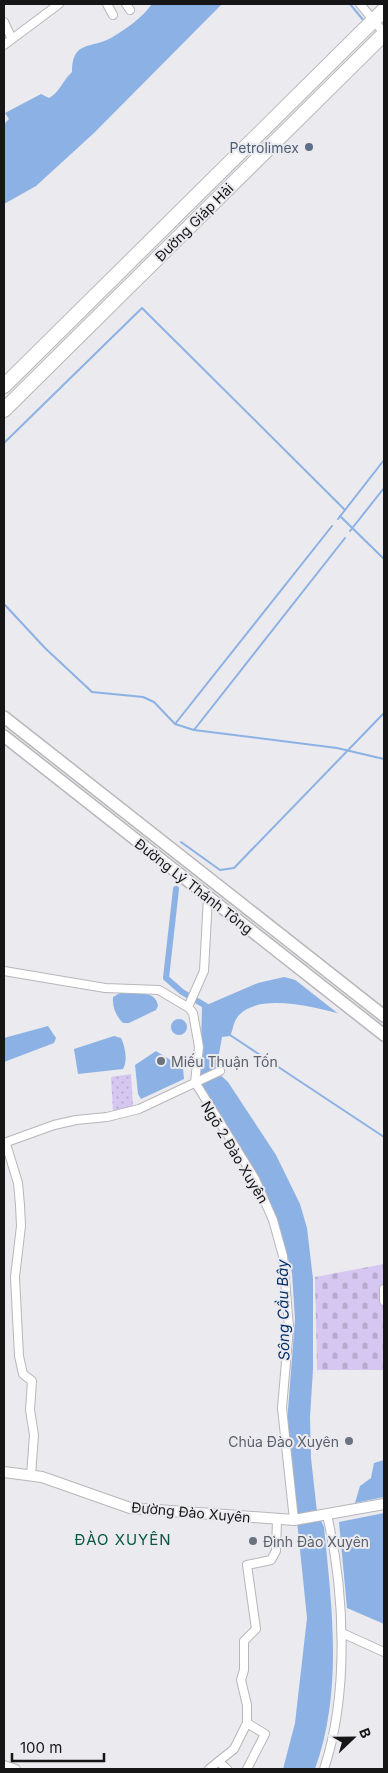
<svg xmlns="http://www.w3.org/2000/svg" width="388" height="1773" font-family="Inter,sans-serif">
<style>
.green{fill:url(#green-dots)}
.cemetery{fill:url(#cemetery-stones)}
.water{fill:#8cb1e5}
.pier{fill:#ebeaee}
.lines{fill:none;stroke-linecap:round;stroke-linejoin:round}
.stream{stroke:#8cb1e5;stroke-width:2}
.canal{stroke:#8cb1e5;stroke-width:6}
.street-casing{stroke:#b7b6ba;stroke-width:10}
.secondary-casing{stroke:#b7b6ba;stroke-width:12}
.primary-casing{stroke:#b7b6ba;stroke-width:14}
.highway-casing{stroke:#b7b6ba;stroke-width:16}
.street{stroke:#fff;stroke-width:8}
.secondary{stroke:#fff;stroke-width:10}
.primary{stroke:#fff;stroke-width:11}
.highway{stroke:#fff;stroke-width:14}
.service-dot{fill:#5c6f8a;stroke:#ebeaee;stroke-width:2}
.worship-dot{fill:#6b7280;stroke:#ebeaee;stroke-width:2}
.labels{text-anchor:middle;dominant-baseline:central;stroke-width:4;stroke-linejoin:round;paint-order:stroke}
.service-label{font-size:14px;fill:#4e5e75;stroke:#ebeaee;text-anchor:end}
.street-label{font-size:14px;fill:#161617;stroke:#ebeaee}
.worship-label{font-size:14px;fill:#5b616d;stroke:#ebeaee;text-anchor:start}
.water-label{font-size:15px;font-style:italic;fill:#002f6a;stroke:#ebeaee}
.neighbourhood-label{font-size:15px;letter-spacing:1px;fill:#065842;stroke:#ebeaee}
</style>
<defs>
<pattern id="green-dots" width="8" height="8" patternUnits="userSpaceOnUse" patternTransform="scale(1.25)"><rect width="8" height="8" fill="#d5c7f1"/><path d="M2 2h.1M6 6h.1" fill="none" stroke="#b6aace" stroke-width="1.8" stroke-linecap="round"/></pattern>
<pattern id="cemetery-stones" width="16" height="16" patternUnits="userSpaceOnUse" patternTransform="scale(1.25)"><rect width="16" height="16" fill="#d5c7f1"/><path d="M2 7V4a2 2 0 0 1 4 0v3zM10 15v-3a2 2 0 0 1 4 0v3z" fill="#b6aace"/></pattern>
</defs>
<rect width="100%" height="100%" fill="#ebeaee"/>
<path class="green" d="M 131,1074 L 133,1107 L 113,1111 L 111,1077 Z"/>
<path class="cemetery" d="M 384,1264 L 384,1370 L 317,1370 L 315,1277 Z"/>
<path class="water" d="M 152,4 L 222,4 L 94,133 L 36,186 L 4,204 L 4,124 L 9,119 L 5,113 L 41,94 L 49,98 C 59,93 63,80 72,72 C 72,40 91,49 111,38 C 126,29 142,18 152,4 Z
M 284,977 L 384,1003 L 384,1027 C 351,1018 266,986 239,1015 C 233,1022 234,1028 230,1036 L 222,1037 L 216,1071 L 228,1082 L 276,1155 L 300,1204 L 307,1228 L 313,1279 L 313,1369 L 310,1417 L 311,1458 L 317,1512 L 324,1527 C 332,1608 343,1691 315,1769 L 283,1769 L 295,1723 L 307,1618 L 287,1423 L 295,1319 L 292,1273 L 277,1218 L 261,1182 L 200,1084 L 202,1007 L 258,983 Z
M 120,993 C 133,994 156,989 158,1006 L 156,1010 L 129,1023 L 123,1023 C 116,1016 112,1007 113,997 Z
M171 1027a8 8 0 1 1 16 0a8 8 0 1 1-16 0Z
M 48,1026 L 56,1038 L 54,1043 L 4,1062 L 4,1038 Z
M 114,1036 L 121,1038 C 125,1046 128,1061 123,1069 L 78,1074 L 74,1049 Z
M 156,1051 L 183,1068 L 184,1079 L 141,1099 L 138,1094 L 135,1065 Z
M 384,1460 L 384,1497 L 355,1503 L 360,1486 L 371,1478 L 374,1463 Z
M 384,1513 L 384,1624 L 347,1608 L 339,1522 Z"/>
<path class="pier" d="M 289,975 L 381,1000 L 384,1003 L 384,1030 L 345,1019 Z"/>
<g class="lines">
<path class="stream" d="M 350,4 L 364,21
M 4,443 L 142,308 L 345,510
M 340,516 L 384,559
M 338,519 L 384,460
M 350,531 L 384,488
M 4,604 L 45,648 L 92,692 L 143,697 L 154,702 L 175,724 L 194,730 L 337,748 L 384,759
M 175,724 L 332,526
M 194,730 L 345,538
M 181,842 L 220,870 L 234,868 L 384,713
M 230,1035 L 384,1137"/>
<path class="canal" d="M 176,889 L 166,978 L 182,992 L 211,1009"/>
<defs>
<path id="street" d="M 107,4 L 113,15
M 126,4 L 130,10
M 360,4 L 384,33
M 4,22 L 12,39
M 4,45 L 59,4
M 4,971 L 105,988 L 159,990 L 189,1008 L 193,1013 L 199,1047 L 195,1082
M 188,1007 L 204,971 L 208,897
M 195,1082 L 255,1179 L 273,1220 L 283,1256 L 289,1327 L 282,1408 L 294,1520
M 4,1143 L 54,1125 L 76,1120 L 107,1117 L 139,1109 L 220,1071
M 6,1144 L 18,1183 L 20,1205 L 21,1226 L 15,1277 L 19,1356 L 23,1374 L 32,1381 L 30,1410 L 34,1435 L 31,1475
M 384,1289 L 384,1301
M 342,1633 L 384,1652
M 219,1762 L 227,1769
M 4,1765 L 16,1769
M 209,1769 L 234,1749 L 247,1723 L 247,1705 L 241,1680 L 244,1670 L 244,1641 L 256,1629 L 247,1565 L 271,1560 L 276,1551 L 277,1520
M 247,1769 L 265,1734 L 247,1723
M 324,1769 C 349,1694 345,1592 327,1515"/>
<path id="secondary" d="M 4,1472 L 42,1477 L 130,1508 L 294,1520 L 384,1504"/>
<path id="primary" d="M 4,717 L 384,1016
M 4,736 L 384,1035"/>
<path id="highway" d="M 4,386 L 384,10
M 4,410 L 384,34"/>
</defs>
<use href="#street" class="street-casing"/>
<use href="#secondary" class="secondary-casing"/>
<use href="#primary" class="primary-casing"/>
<use href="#highway" class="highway-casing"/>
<use href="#street" class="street"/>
<use href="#secondary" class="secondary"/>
<use href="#primary" class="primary"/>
<use href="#highway" class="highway"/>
</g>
<circle class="service-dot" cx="309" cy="147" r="5"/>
<g class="worship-dot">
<circle cx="161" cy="1061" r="5"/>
<circle cx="349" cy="1441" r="5"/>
<circle cx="253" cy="1541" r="5"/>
</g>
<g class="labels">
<g class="service-label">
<text x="299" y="147">Petrolimex</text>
</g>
<g class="street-label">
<text transform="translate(194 222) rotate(-45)">Đường Giáp Hải</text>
<text transform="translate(194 886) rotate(38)">Đường Lý Thánh Tông</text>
<text transform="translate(235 1152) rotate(59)">Ngõ 2 Đào Xuyên</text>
<text transform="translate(191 1512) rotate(5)">Đường Đào Xuyên</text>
</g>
<g class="worship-label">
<text x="171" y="1061">Miếu Thuận Tốn</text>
<text x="339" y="1441" text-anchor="end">Chùa Đào Xuyên</text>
<text x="263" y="1541">Đình Đào Xuyên</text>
</g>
<g class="water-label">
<text transform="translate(283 1310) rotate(-91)">Sông Cầu Bây</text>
</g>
<g class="neighbourhood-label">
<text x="123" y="1539">ĐÀO XUYÊN</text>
</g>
</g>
<rect width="388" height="1773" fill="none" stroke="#161617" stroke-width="10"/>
<g transform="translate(353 1738) rotate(68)" stroke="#ebeaee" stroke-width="4" paint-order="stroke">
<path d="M0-4L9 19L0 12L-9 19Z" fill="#161617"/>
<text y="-8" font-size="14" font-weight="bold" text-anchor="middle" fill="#161617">B</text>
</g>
<path d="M12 1753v8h92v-8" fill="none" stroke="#161617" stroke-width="2.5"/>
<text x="20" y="1753" font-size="15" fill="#161617" stroke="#ebeaee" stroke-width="4" paint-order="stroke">100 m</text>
</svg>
